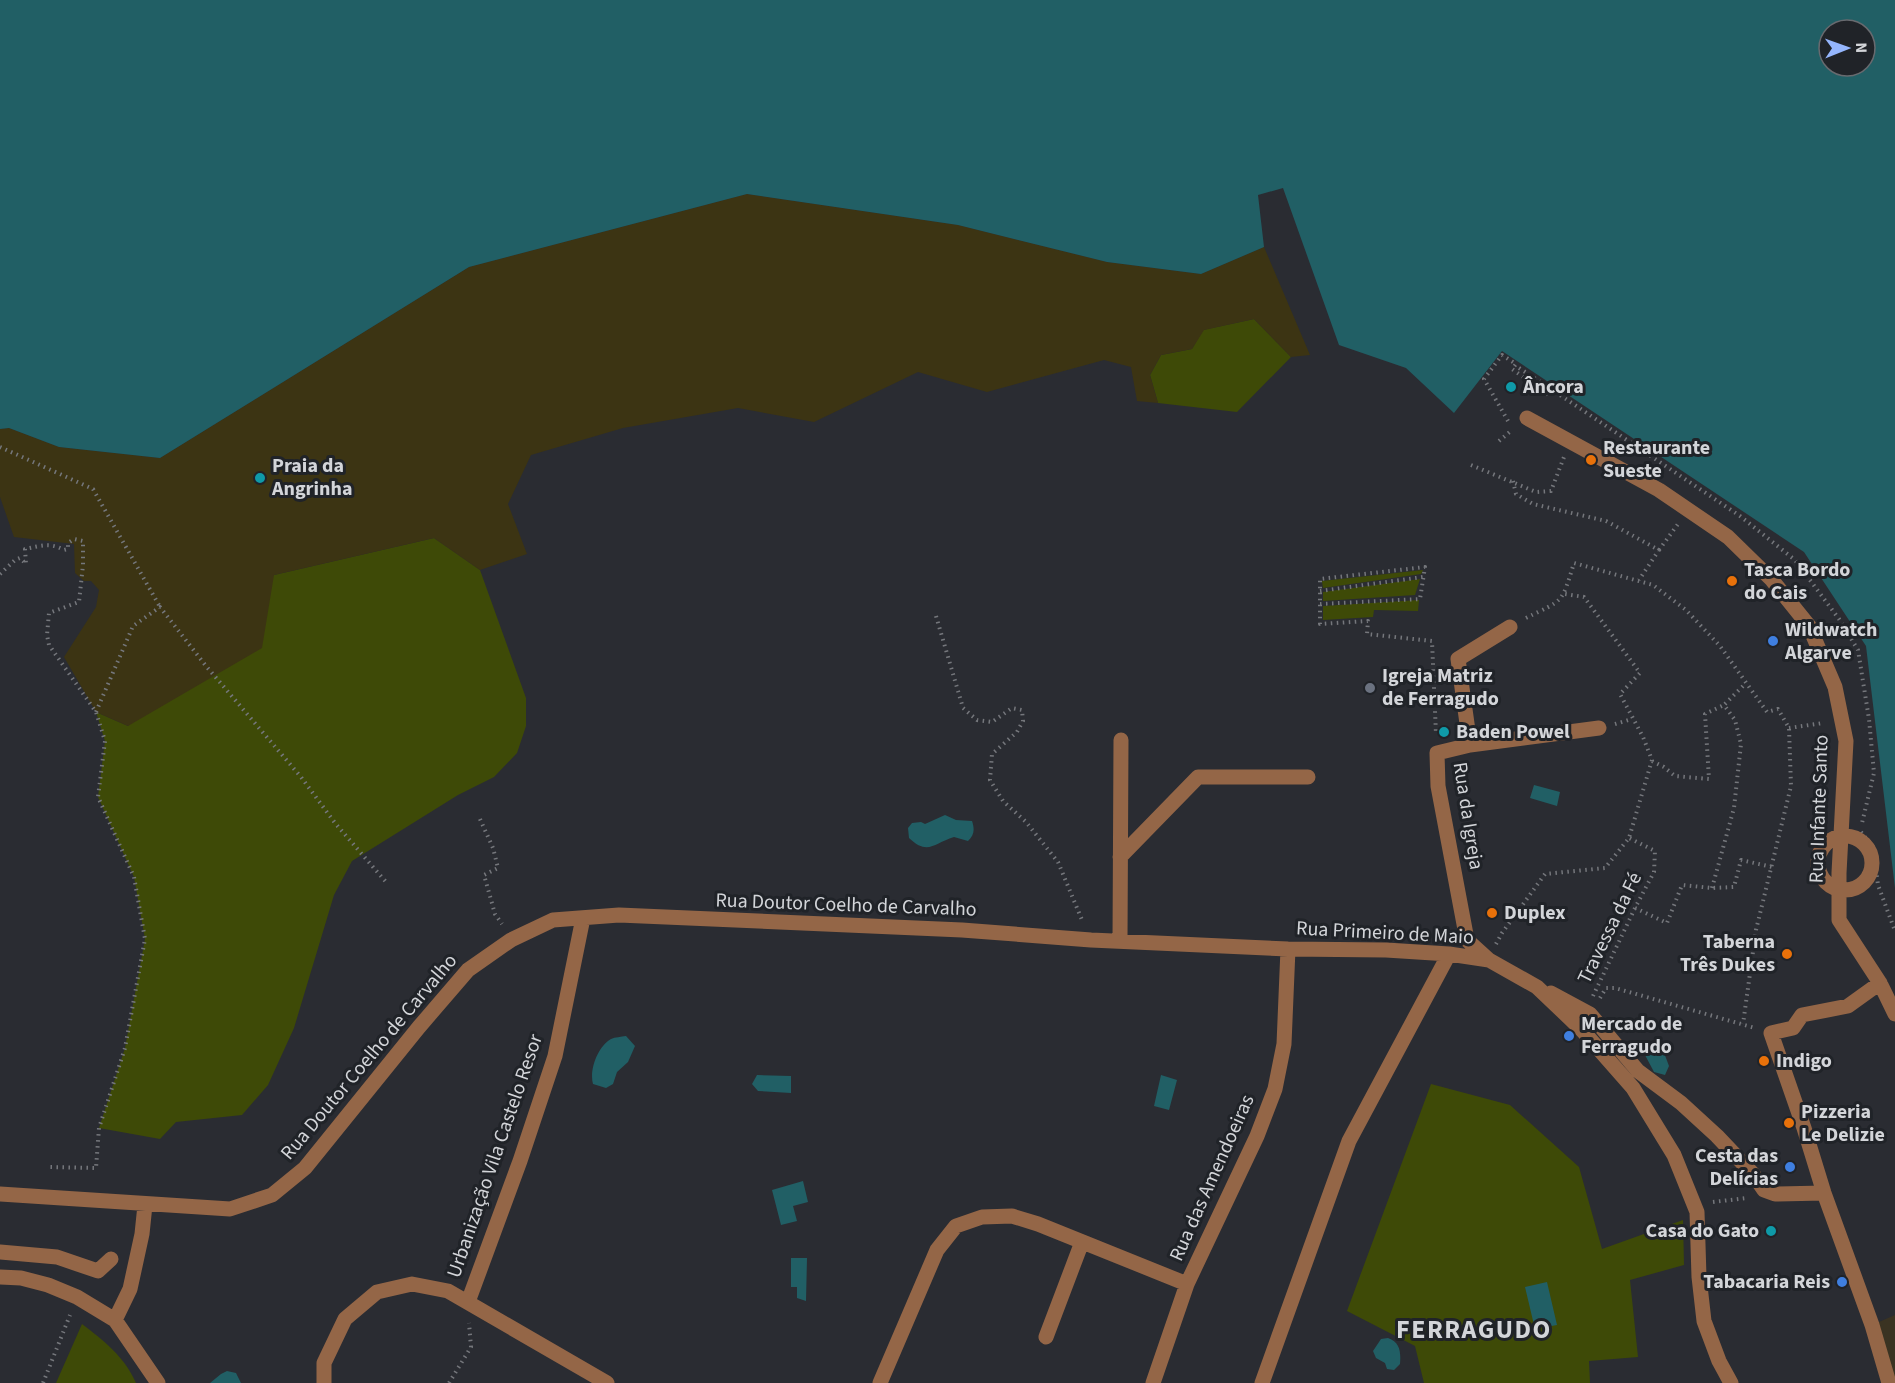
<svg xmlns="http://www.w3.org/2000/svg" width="1895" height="1383" font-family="'Source Sans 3',sans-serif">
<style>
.commercial{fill:#3a3322}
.green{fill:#3e4a07}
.sand{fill:#3c3413}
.water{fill:#215f65;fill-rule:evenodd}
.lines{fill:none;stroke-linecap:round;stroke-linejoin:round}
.path{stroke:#75777c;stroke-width:4;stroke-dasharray:1.5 4.5;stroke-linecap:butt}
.minor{stroke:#946647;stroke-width:15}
.culture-dot{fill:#0f9aa8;stroke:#202328;stroke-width:2}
.food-dot{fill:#e8710a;stroke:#202328;stroke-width:2}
.shop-dot{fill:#3f7fe0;stroke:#202328;stroke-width:2}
.worship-dot{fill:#6b7280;stroke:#202328;stroke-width:2}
.labels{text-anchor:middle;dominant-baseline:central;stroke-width:6;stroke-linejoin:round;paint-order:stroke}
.poi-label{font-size:20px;font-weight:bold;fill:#d3d5d9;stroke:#202328;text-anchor:start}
.street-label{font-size:20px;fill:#d3d5d9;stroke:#202328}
.district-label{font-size:26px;font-weight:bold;letter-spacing:1.5px;fill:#d3d5d9;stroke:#202328}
</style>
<rect width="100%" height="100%" fill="#2a2c32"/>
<path class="commercial" d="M 1895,1315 L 1895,1383 L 1872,1325 Z"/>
<path class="green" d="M 1254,319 L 1291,357 L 1237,412 L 1158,403 L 1150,375 L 1161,355 L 1192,349 L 1203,330 Z
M 434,538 L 480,570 L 526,698 L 526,726 L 517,753 L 494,777 L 458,795 L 352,861 L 334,895 L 294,1028 L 268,1085 L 242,1115 L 176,1122 L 160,1139 L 99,1128 L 125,1048 L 145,939 L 134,877 L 98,797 L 105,741 L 96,712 L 128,726 L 274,575 Z
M 1423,570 L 1421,574 L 1323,588 L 1322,581 Z
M 1420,579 L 1415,595 L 1323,601 L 1323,592 Z
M 1419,600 L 1418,611 L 1374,610 L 1373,617 L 1323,620 L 1323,606 Z
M 1431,1084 L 1510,1105 L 1579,1167 L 1602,1249 L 1683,1220 L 1684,1265 L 1630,1280 L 1638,1357 L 1589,1361 L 1590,1383 L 1424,1383 L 1415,1346 L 1347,1311 Z
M 82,1324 C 103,1340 125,1357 136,1383 L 56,1383 Z"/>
<path class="sand" d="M 747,194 L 958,225 L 1107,262 L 1201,274 L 1264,247 L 1310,355 L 1291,357 L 1254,319 L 1204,330 L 1192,349 L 1161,355 L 1150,375 L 1158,403 L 1137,401 L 1131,367 L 1104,360 L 987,392 L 918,372 L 814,422 L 738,408 L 623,428 L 531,455 L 508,504 L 527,554 L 480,570 L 434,538 L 274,575 L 262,648 L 128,726 L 96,712 L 64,657 L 96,607 L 99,590 L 91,581 L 84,581 L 75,573 L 74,544 L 14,537 L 0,497 L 0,429 L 9,428 L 59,447 L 160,458 L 469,267 Z"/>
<path class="water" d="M 0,0 L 1895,0 L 1895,888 L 1866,646 L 1804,552 L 1502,351 L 1454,413 L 1406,368 L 1339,345 L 1283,188 L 1258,195 L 1264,247 L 1201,274 L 1107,262 L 958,225 L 747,194 L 469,267 L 160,458 L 59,447 L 9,428 L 0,429 ZM 1829,30 L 1865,30 L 1865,66 L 1829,66 Z
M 1534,785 L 1560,792 L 1557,806 L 1530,798 Z
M 945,815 L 956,820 L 972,821 C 975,830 974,835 968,841 L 954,837 C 934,843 928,856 909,838 L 908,828 L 912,823 L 921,822 L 925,824 Z
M 626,1036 L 635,1046 L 628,1062 L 617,1072 L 613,1084 L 606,1088 L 593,1084 C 589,1070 598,1046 611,1039 C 615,1037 621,1037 626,1036 Z
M 1656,1047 L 1663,1050 L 1669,1066 L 1665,1075 L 1654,1072 L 1645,1055 L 1648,1049 Z
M 757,1075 L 791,1076 L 791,1093 L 758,1091 L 752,1084 Z
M 1161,1075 L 1177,1080 L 1169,1110 L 1154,1106 Z
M 803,1181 L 808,1202 L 793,1206 L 797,1221 L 781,1225 L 772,1190 Z
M 791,1258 L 807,1258 L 806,1301 L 797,1298 L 797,1287 L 791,1287 Z
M 1547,1282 L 1557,1325 L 1546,1327 L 1545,1323 L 1534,1325 L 1525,1287 Z
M 1388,1338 C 1400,1342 1401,1352 1400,1364 L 1394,1370 L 1387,1369 L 1385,1363 L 1376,1358 L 1373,1351 L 1381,1339 Z
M 227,1371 L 236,1373 L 241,1383 L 210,1383 L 221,1374 Z"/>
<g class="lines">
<path class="path" d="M 1519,368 L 1554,391
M 1508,421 L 1484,379 L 1502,355 L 1516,364 L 1512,369 L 1550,396 L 1554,391 L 1740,516 L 1795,560 L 1839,619 L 1858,650 L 1869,719 L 1874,773 L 1862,823
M 1499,441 L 1512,430
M 0,447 L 93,489 L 160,607
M 1471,465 L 1536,492 L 1551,491 L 1564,457
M 1513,481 L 1516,494 L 1533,504 L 1606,521 L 1659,550 L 1639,580
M 1659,550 L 1678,524
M 0,574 L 15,560 L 20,558 L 26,564 L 25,549 C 40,546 50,542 64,550 L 68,549 L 68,543 L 74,539 L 83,541 L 83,565 L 79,602 L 49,613 L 47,635 L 49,645 L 96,712 L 105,741 L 98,797 L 134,877 L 145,939 L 125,1048 L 99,1128 L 96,1168 L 49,1167
M 1320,591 L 1423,577
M 1320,604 L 1420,599 L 1425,567 L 1320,579 C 1320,594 1320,609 1320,624 L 1368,621 L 1367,634 L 1432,641 L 1436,734
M 936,616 L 963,708 L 977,720 L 992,722 L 1012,708 L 1022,710 L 1023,721 L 1017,732 L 992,754 L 990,780 L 1003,801 L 1026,822 L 1058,862 L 1082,920
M 1526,618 C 1564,599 1561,605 1574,563 L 1653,585 L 1686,610 L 1720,646 L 1767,712 L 1778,709 L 1789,728 L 1791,786 L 1756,930 L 1743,1024
M 96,712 L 133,626 L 160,607 L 206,666 L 301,777 L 335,823 L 386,882
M 1615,724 L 1632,719
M 1789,728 L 1823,723
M 1652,761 L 1664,767 L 1675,776 L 1709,779 L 1705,714 L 1724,705
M 480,819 L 493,848 L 498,868 L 484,875 L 495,914 L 502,924
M 1861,832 L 1873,847 L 1878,885 L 1895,931
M 1712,888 L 1734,808 L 1741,744 L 1735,720 L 1724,705 L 1746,683
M 1635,908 L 1667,923 L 1682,885 L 1712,888 L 1734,887 L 1741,860 L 1772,867
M 1496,944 L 1502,933 L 1545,874 L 1605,868 L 1629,838 L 1652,760 L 1643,737 L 1620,694 L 1640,673 L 1584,597 L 1565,594
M 1593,996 L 1635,908 L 1654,872 L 1655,851 L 1629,838
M 1600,998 L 1606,988 L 1615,988 L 1755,1028
M 1713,1202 L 1747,1198
M 43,1383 L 70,1315
M 449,1383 L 471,1347 L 469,1323"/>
<path class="minor" d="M 1527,418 L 1659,490 L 1728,537 L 1772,580 L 1809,626 L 1835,687 L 1846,741 L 1839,873 L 1839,920 L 1880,983 L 1895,1014
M 1470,745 L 1599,728
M1818 863a27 27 0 1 1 54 0a27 27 0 1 1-54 0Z
M 1120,857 L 1198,777 L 1308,777
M 1120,941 L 1121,740
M 1489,960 L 1467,940 L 1438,786 L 1437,753 L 1470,745 L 1458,659 L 1510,627
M 1880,983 L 1848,1006 L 1802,1015 L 1793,1028 L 1771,1033 L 1804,1128 L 1824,1193 L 1872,1325 L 1889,1383
M 1551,993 L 1590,1014 L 1638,1071 L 1681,1103 L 1717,1136 L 1753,1174 L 1764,1190 L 1775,1194 L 1824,1193
M 0,1194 L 230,1209 L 272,1195 L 305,1168 L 419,1027 L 468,970 L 511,940 L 553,920 L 619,915 L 962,930 L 1091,940 L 1288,949 L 1386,950 L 1449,954 L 1489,960 L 1537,987 L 1582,1030 L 1633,1088 L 1674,1155 L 1697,1212 L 1699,1277 L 1704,1321 L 1719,1361 L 1731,1383
M 0,1252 L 57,1257 L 98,1271 L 111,1259
M 0,1277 L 21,1278 L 48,1285 L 77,1297 L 115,1320 L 158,1383
M 468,1302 L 520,1161 L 555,1056 L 583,918
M 115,1320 L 130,1289 L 142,1234 L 145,1205
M 1046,1337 L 1082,1242
M 324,1383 L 324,1363 L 345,1319 L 377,1292 L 412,1284 L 448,1291 L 607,1383
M 880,1383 L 937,1250 L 956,1226 L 982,1217 L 1012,1216 L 1038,1224 L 1187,1284
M 1153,1383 L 1187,1284 L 1257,1136 L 1275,1089 L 1284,1044 L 1288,949
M 1262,1383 L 1349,1141 L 1449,954"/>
</g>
<g class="culture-dot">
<circle cx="1511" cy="387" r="6"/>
<circle cx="260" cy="478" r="6"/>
<circle cx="1444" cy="732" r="6"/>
<circle cx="1771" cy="1231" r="6"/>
</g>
<g class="food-dot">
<circle cx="1591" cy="460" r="6"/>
<circle cx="1732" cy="581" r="6"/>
<circle cx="1492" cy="913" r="6"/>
<circle cx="1787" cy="954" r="6"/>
<circle cx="1764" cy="1061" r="6"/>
<circle cx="1789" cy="1123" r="6"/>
</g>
<g class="shop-dot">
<circle cx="1773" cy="641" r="6"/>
<circle cx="1569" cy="1036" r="6"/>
<circle cx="1790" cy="1167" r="6"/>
<circle cx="1842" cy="1282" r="6"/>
</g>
<circle class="worship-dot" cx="1370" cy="688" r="6"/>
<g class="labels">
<g class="poi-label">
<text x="1523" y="387">Âncora</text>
<text x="1603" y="448">Restaurante<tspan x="1603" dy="23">Sueste</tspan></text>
<text x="272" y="466">Praia da<tspan x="272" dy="23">Angrinha</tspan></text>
<text x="1744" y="570">Tasca Bordo<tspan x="1744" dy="23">do Cais</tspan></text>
<text x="1785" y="630">Wildwatch<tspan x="1785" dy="23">Algarve</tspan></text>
<text x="1382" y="676">Igreja Matriz<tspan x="1382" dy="23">de Ferragudo</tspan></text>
<text x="1456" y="732">Baden Powel</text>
<text x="1504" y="913">Duplex</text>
<text x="1775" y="942" text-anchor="end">Taberna<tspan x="1775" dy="23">Três Dukes</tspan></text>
<text x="1581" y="1024">Mercado de<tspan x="1581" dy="23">Ferragudo</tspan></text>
<text x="1776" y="1061">Indigo</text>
<text x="1801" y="1112">Pizzeria<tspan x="1801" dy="23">Le Delizie</tspan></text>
<text x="1778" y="1156" text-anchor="end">Cesta das<tspan x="1778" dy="23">Delícias</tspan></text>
<text x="1759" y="1231" text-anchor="end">Casa do Gato</text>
<text x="1830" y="1282" text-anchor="end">Tabacaria Reis</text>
</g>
<g class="street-label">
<text transform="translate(1819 809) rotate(-88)">Rua Infante Santo</text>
<text transform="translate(1468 816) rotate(81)">Rua da Igreja</text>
<text transform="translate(846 905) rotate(2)">Rua Doutor Coelho de Carvalho</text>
<text transform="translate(1610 928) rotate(-64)">Travessa da Fé</text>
<text transform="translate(1385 933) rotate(3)">Rua Primeiro de Maio</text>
<text transform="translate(369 1057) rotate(-50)">Rua Doutor Coelho de Carvalho</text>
<text transform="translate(495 1156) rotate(-71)">Urbanização Vila Castelo Resor</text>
<text transform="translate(1212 1178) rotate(-66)">Rua das Amendoeiras</text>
</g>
<g class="district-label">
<text x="1474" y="1329">FERRAGUDO</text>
</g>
</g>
<g transform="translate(1847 48) rotate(89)"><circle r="28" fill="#202328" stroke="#686a6f" stroke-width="1.5"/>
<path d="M0-4.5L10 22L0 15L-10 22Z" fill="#95b6fd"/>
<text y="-9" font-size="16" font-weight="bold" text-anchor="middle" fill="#d3d5d9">N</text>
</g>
</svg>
